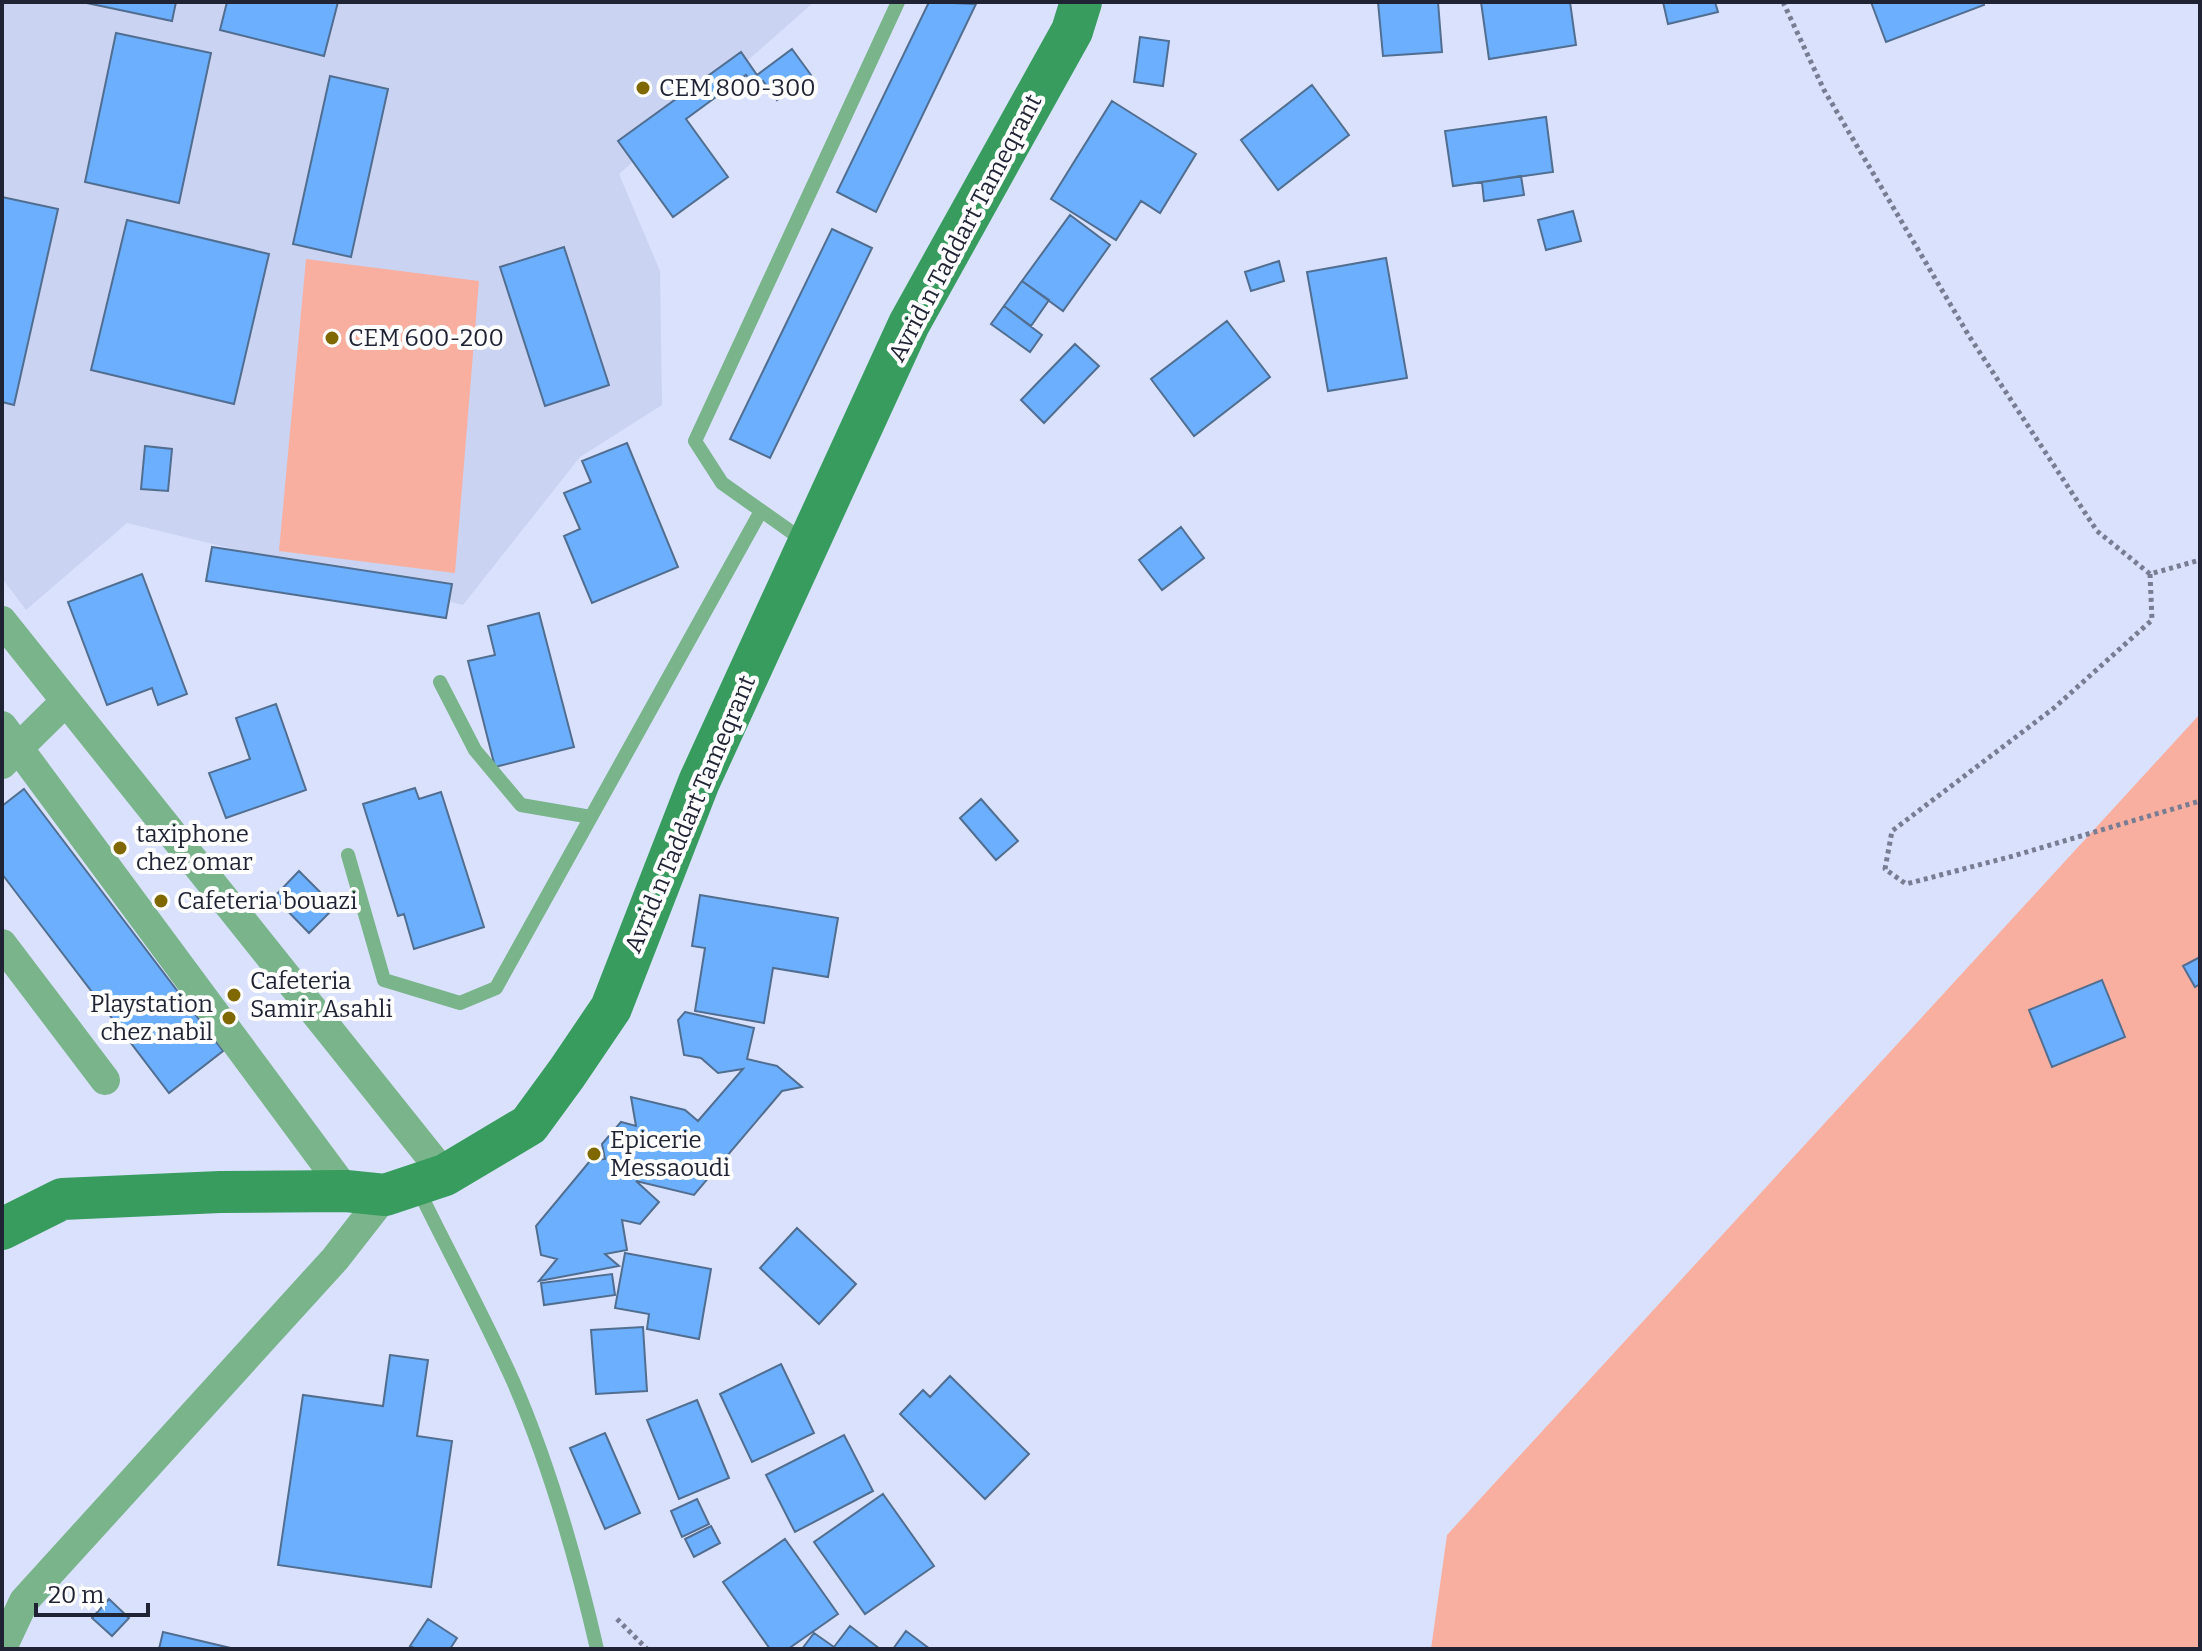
<svg xmlns="http://www.w3.org/2000/svg" width="2202" height="1651" font-family="Bitter,serif">
<style>
.built{fill:#cad3f2}
.green{fill:#f9af9f}
.building{fill:#6baffe;stroke:#516e91;stroke-width:2}
.lines{fill:none;stroke-linecap:round;stroke-linejoin:round}
.path{stroke:#787d94;stroke-width:5;stroke-dasharray:4 4;stroke-linecap:butt}
.lane{stroke:#79b48a;stroke-width:14}
.street{stroke:#79b48a;stroke-width:30}
.secondary{stroke:#379c5e;stroke-width:42}
.poi-dot{fill:#7f6800;stroke:#fff;stroke-width:3}
.labels{text-anchor:middle;dominant-baseline:central;stroke-width:8;stroke-linejoin:round;paint-order:stroke}
.poi-label{font-size:24px;fill:#1f2334;stroke:#fff;text-anchor:start}
.street-label{font-size:24px;fill:#1f2334;stroke:#fff}
</style>
<rect width="100%" height="100%" fill="#dae1fd"/>
<path class="built" d="M 2,2 L 814,2 L 619,174 L 660,271 L 662,405 L 580,457 L 463,605 L 127,523 L 26,610 L 2,578 Z"/>
<path class="green" d="M 306,259 L 479,281 L 455,573 L 279,551 Z
M 2200,714 L 2200,1649 L 1431,1649 L 1447,1535 Z"/>
<path class="building" d="M 82,2 L 176,2 L 172,21 Z
M 227,2 L 338,2 L 324,56 L 220,30 Z
M 929,2 L 976,4 L 876,212 L 837,192 Z
M 1378,2 L 1438,2 L 1442,52 L 1383,56 Z
M 1481,2 L 1570,2 L 1576,45 L 1489,59 Z
M 1663,2 L 1715,2 L 1718,12 L 1668,24 Z
M 1871,2 L 1983,2 L 1984,5 L 1886,42 Z
M 116,33 L 211,53 L 179,203 L 85,182 Z
M 1140,37 L 1169,41 L 1163,86 L 1134,82 Z
M 792,49 L 811,75 L 777,100 L 763,81 L 755,87 L 746,75 L 686,119 L 728,177 L 673,217 L 618,141 L 741,52 L 757,75 Z
M 330,76 L 388,89 L 351,257 L 293,244 Z
M 1312,85 L 1349,135 L 1278,190 L 1241,140 Z
M 1112,101 L 1196,154 L 1160,213 L 1141,201 L 1116,240 L 1051,199 Z
M 1546,117 L 1553,172 L 1453,186 L 1445,131 Z
M 1521,176 L 1524,195 L 1484,201 L 1482,182 Z
M 2,197 L 58,209 L 14,405 L 2,402 Z
M 1573,211 L 1581,241 L 1546,250 L 1538,220 Z
M 1070,215 L 1110,245 L 1063,311 L 1022,281 Z
M 127,220 L 269,254 L 234,404 L 91,370 Z
M 832,229 L 872,248 L 770,458 L 730,439 Z
M 564,247 L 609,385 L 545,406 L 500,267 Z
M 1386,258 L 1407,378 L 1328,391 L 1307,272 Z
M 1279,261 L 1284,281 L 1251,291 L 1245,272 Z
M 1022,281 L 1049,300 L 1031,326 L 1004,306 Z
M 1004,306 L 1042,335 L 1030,352 L 991,324 Z
M 1227,321 L 1270,377 L 1194,436 L 1151,379 Z
M 1075,344 L 1099,366 L 1044,423 L 1021,400 Z
M 627,443 L 678,567 L 592,603 L 564,536 L 580,529 L 564,493 L 591,482 L 582,461 Z
M 145,446 L 172,449 L 168,491 L 141,489 Z
M 1181,527 L 1204,558 L 1162,590 L 1139,560 Z
M 212,547 L 452,584 L 446,618 L 206,581 Z
M 142,574 L 187,694 L 158,705 L 152,688 L 107,705 L 68,602 Z
M 539,613 L 574,747 L 495,767 L 468,661 L 495,655 L 488,626 Z
M 276,704 L 306,790 L 226,818 L 209,773 L 250,759 L 236,718 Z
M 415,788 L 419,799 L 441,792 L 484,927 L 414,949 L 404,914 L 398,916 L 363,804 Z
M 24,789 L 223,1051 L 169,1093 L 2,874 L 2,806 Z
M 981,799 L 1018,841 L 996,860 L 960,818 Z
M 299,871 L 335,907 L 309,933 L 274,897 Z
M 700,895 L 838,918 L 828,977 L 773,968 L 764,1023 L 695,1011 L 705,948 L 692,946 Z
M 2200,957 L 2200,984 L 2195,987 L 2183,966 Z
M 2102,980 L 2125,1037 L 2052,1067 L 2029,1010 Z
M 685,1012 L 754,1028 L 747,1059 L 777,1066 L 802,1087 L 782,1091 L 694,1195 L 636,1181 L 659,1202 L 640,1224 L 622,1220 L 627,1250 L 605,1254 L 619,1266 L 539,1281 L 557,1259 L 541,1255 L 536,1226 L 590,1161 L 605,1159 L 602,1144 L 621,1122 L 636,1126 L 631,1097 L 685,1110 L 698,1121 L 743,1069 L 718,1073 L 701,1058 L 684,1055 L 678,1020 Z
M 797,1228 L 856,1284 L 819,1324 L 760,1268 Z
M 625,1253 L 711,1269 L 699,1339 L 647,1329 L 649,1314 L 615,1308 Z
M 612,1274 L 615,1295 L 544,1305 L 541,1283 Z
M 643,1327 L 647,1391 L 596,1394 L 591,1330 Z
M 390,1355 L 428,1360 L 417,1436 L 452,1441 L 431,1587 L 278,1565 L 303,1395 L 383,1406 Z
M 781,1364 L 814,1433 L 752,1462 L 720,1394 Z
M 950,1376 L 1029,1454 L 985,1499 L 900,1414 L 923,1390 L 930,1397 Z
M 697,1400 L 729,1478 L 679,1499 L 647,1420 Z
M 605,1433 L 640,1513 L 605,1529 L 570,1448 Z
M 844,1435 L 873,1491 L 795,1532 L 766,1475 Z
M 883,1494 L 934,1566 L 865,1614 L 814,1542 Z
M 697,1499 L 709,1524 L 682,1537 L 671,1511 Z
M 711,1526 L 720,1543 L 694,1557 L 685,1539 Z
M 785,1539 L 838,1614 L 788,1649 L 770,1649 L 723,1582 Z
M 109,1599 L 129,1618 L 112,1636 L 92,1618 Z
M 428,1619 L 457,1638 L 450,1649 L 416,1649 L 410,1646 Z
M 850,1626 L 880,1649 L 802,1649 L 814,1633 L 834,1647 Z
M 906,1631 L 930,1649 L 893,1649 Z
M 163,1632 L 235,1649 L 159,1649 Z"/>
<g class="lines">
<path class="path" d="M 1783,2 L 1824,90 L 1969,336 L 2097,531 L 2150,574 L 2200,560
M 2150,574 L 2152,620 L 2054,708 L 1892,831 L 1885,869 L 1906,884 L 2013,856 L 2200,801
M 617,1619 L 647,1649"/>
<path class="lane" d="M 804,541 L 722,483 L 695,441 L 898,2
M 440,682 L 475,750 L 521,805 L 591,817
M 348,855 L 384,980 L 460,1003 L 496,988 L 761,511
M 418,1189 C 449,1253 484,1316 513,1381 C 550,1466 576,1558 597,1649"/>
<path class="street" d="M 2,621 L 445,1175
M 2,726 L 346,1191
M 2,764 L 66,701
M 2,944 L 105,1080
M 2,1648 L 24,1601 L 335,1259 L 385,1195"/>
<path class="secondary" d="M 2,1229 L 62,1199 L 220,1192 L 346,1191 L 385,1195 L 445,1175 L 529,1125 L 567,1073 L 611,1008 L 699,782 L 909,324 L 1072,31 L 1081,2"/>
</g>
<g class="poi-dot">
<circle cx="643" cy="88" r="8"/>
<circle cx="332" cy="338" r="8"/>
<circle cx="120" cy="848" r="8"/>
<circle cx="161" cy="901" r="8"/>
<circle cx="234" cy="995" r="8"/>
<circle cx="229" cy="1018" r="8"/>
<circle cx="594" cy="1154" r="8"/>
</g>
<g class="labels">
<g class="poi-label">
<text x="659" y="88">CEM 800-300</text>
<text x="348" y="338">CEM 600-200</text>
<text x="136" y="834">taxiphone<tspan x="136" dy="28">chez omar</tspan></text>
<text x="177" y="901">Cafeteria bouazi</text>
<text x="250" y="981">Cafeteria<tspan x="250" dy="28">Samir Asahli</tspan></text>
<text x="213" y="1004" text-anchor="end">Playstation<tspan x="213" dy="28">chez nabil</tspan></text>
<text x="610" y="1140">Epicerie<tspan x="610" dy="28">Messaoudi</tspan></text>
</g>
<g class="street-label">
<text transform="translate(965 228) rotate(-62)">Avrid n Taddart Tameqrant</text>
<text transform="translate(690 814) rotate(-67)">Avrid n Taddart Tameqrant</text>
</g>
</g>
<rect width="2202" height="1651" fill="none" stroke="#1f2334" stroke-width="8"/>
<path d="M36 1603v12h112v-12" fill="none" stroke="#1f2334" stroke-width="4"/>
<text x="48" y="1603" font-size="24" fill="#1f2334" stroke="#ffffff" stroke-width="6" paint-order="stroke">20 m</text>
</svg>
